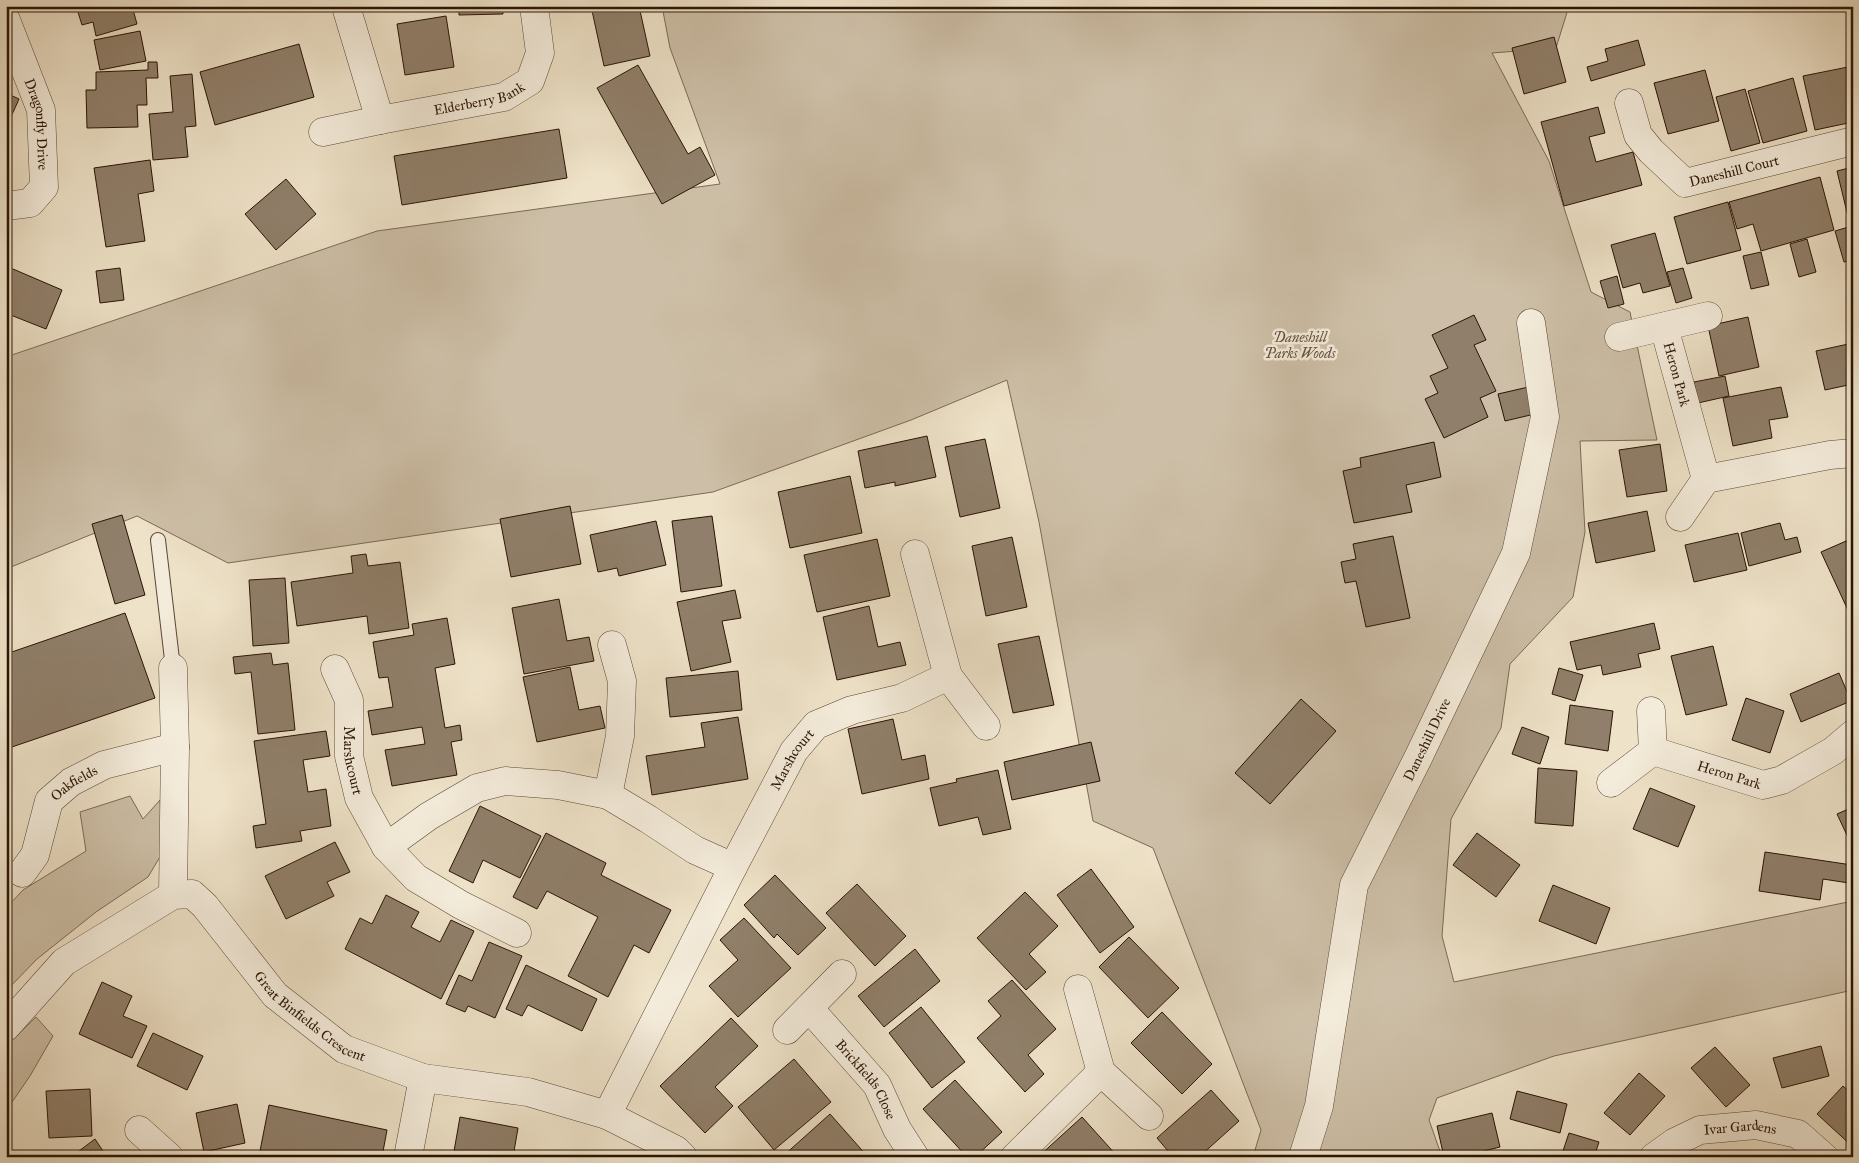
<svg xmlns="http://www.w3.org/2000/svg" width="1859" height="1163" font-family="'IM FELL Great Primer',serif">
<style>
.green{fill:#cdbfa7;stroke:#7c6a56}
.building{fill:#907f6a;stroke:#2a1405}
.lines{fill:none;stroke-linecap:round;stroke-linejoin:round}
.lane-casing{stroke:#5b4836;stroke-width:16}
.street-casing{stroke:#5b4836;stroke-width:29}
.lane{stroke:#f4ecdb;stroke-width:14}
.street{stroke:#f4ecdb;stroke-width:28}
.labels{text-anchor:middle;dominant-baseline:central;stroke-width:5;stroke-linejoin:round;paint-order:stroke}
.street-label{font-size:14px;fill:#2a1405;stroke:#f4ecdb}
.park-label{font-size:14px;font-style:italic;fill:#63503e;stroke:#f4ecdb}
</style>
<rect width="100%" height="100%" fill="#eee2c8"/>
<filter id="stains"><feTurbulence type="fractalNoise" baseFrequency=".004" numOctaves="4"/><feColorMatrix values="0 0 0 0 .2 0 0 0 0 .09 0 0 0 0 .02 0 0 0 .5 -.17"/></filter>
<radialGradient id="worn" r=".72"><stop offset=".6" stop-color="#630" stop-opacity="0"/><stop offset="1" stop-color="#630" stop-opacity=".3"/></radialGradient>
<path class="green" d="M 662,6 L 1569,6 L 1556,48 L 1492,53 L 1549,161 L 1591,292 L 1630,312 L 1657,440 L 1580,441 L 1585,532 L 1573,597 L 1510,664 L 1501,728 L 1451,819 L 1442,936 L 1454,982 L 1853,901 L 1853,990 L 1554,1056 L 1437,1098 L 1429,1120 L 1442,1157 L 1253,1157 L 1261,1130 L 1153,848 L 1093,821 L 1039,522 L 1007,380 L 911,420 L 713,492 L 228,563 L 137,516 L 6,569 L 6,357 L 377,231 L 720,184 L 670,48 Z
M 130,796 L 143,819 L 160,800 L 164,850 L 148,877 L 96,912 L 37,959 L 6,991 L 6,908 L 23,890 L 86,851 L 80,812 Z
M 36,1017 L 53,1036 L 30,1076 L 6,1111 L 6,1046 Z"/>
<path class="building" d="M 76,6 L 132,6 L 137,24 L 96,36 L 93,22 L 82,25 Z
M 459,6 L 503,6 L 503,14 L 459,15 Z
M 591,6 L 639,6 L 650,56 L 604,66 Z
M 446,16 L 454,67 L 405,75 L 397,24 Z
M 140,31 L 146,61 L 100,70 L 94,40 Z
M 1554,37 L 1566,82 L 1524,94 L 1512,48 Z
M 1638,40 L 1645,65 L 1591,81 L 1587,67 L 1608,61 L 1605,49 Z
M 299,44 L 314,97 L 215,125 L 200,72 Z
M 148,62 L 157,62 L 158,78 L 146,78 L 147,105 L 137,105 L 138,127 L 87,128 L 86,90 L 96,90 L 96,72 L 148,70 Z
M 638,65 L 688,154 L 700,147 L 715,175 L 662,204 L 597,88 Z
M 1853,66 L 1853,98 L 1849,99 L 1853,122 L 1815,130 L 1803,76 Z
M 1705,70 L 1719,121 L 1668,134 L 1654,83 Z
M 192,74 L 196,126 L 185,127 L 188,157 L 153,160 L 149,114 L 173,112 L 170,76 Z
M 1793,78 L 1807,131 L 1763,143 L 1748,91 Z
M 1745,89 L 1760,143 L 1731,151 L 1716,97 Z
M 6,93 L 19,99 L 6,128 Z
M 1598,107 L 1605,133 L 1589,137 L 1596,162 L 1633,152 L 1642,185 L 1564,206 L 1541,122 Z
M 559,129 L 567,178 L 402,205 L 394,156 Z
M 150,160 L 154,191 L 138,194 L 145,241 L 106,247 L 94,168 Z
M 1853,167 L 1853,224 L 1850,225 L 1837,171 Z
M 1820,177 L 1834,230 L 1761,251 L 1753,224 L 1737,229 L 1729,202 Z
M 286,179 L 316,214 L 276,250 L 245,214 Z
M 1728,202 L 1741,250 L 1687,264 L 1674,217 Z
M 1852,226 L 1853,260 L 1844,262 L 1835,231 Z
M 1655,233 L 1670,286 L 1643,293 L 1640,283 L 1623,288 L 1611,245 Z
M 1807,239 L 1816,272 L 1799,277 L 1790,244 Z
M 1761,252 L 1769,285 L 1751,289 L 1743,256 Z
M 6,266 L 62,290 L 46,329 L 8,314 L 6,318 Z
M 120,268 L 124,300 L 100,303 L 96,271 Z
M 1683,268 L 1692,298 L 1676,303 L 1667,272 Z
M 1617,276 L 1624,304 L 1608,308 L 1600,281 Z
M 1474,315 L 1486,340 L 1474,345 L 1496,391 L 1480,398 L 1488,417 L 1444,438 L 1425,399 L 1438,393 L 1430,376 L 1448,368 L 1432,335 Z
M 1748,317 L 1759,367 L 1719,376 L 1708,326 Z
M 1853,343 L 1853,384 L 1825,390 L 1816,351 Z
M 1725,376 L 1729,396 L 1698,403 L 1694,382 Z
M 1533,386 L 1539,413 L 1505,421 L 1498,394 Z
M 1781,387 L 1788,417 L 1769,420 L 1772,438 L 1733,446 L 1723,398 Z
M 927,436 L 936,477 L 895,486 L 895,482 L 865,488 L 858,451 Z
M 985,439 L 1000,508 L 960,517 L 945,447 Z
M 1434,442 L 1441,477 L 1406,485 L 1412,512 L 1354,523 L 1343,471 L 1361,467 L 1360,458 Z
M 1660,444 L 1667,491 L 1627,497 L 1619,450 Z
M 850,476 L 862,533 L 790,548 L 778,492 Z
M 570,506 L 581,564 L 511,577 L 500,519 Z
M 1647,511 L 1655,551 L 1596,563 L 1588,523 Z
M 122,515 L 145,595 L 115,604 L 92,524 Z
M 712,516 L 722,586 L 681,592 L 672,521 Z
M 656,521 L 666,565 L 619,576 L 617,568 L 598,572 L 590,535 Z
M 1780,523 L 1785,540 L 1797,537 L 1801,552 L 1749,566 L 1741,533 Z
M 1738,533 L 1747,570 L 1694,582 L 1685,545 Z
M 1393,536 L 1410,618 L 1366,627 L 1356,581 L 1345,583 L 1341,562 L 1356,559 L 1353,544 Z
M 1012,537 L 1027,607 L 986,616 L 972,546 Z
M 1853,538 L 1853,621 L 1821,552 Z
M 877,539 L 890,596 L 817,612 L 804,555 Z
M 366,554 L 368,566 L 400,562 L 409,628 L 369,634 L 367,616 L 297,626 L 291,582 L 353,573 L 351,556 Z
M 285,578 L 289,643 L 253,646 L 249,580 Z
M 735,590 L 741,618 L 722,621 L 731,662 L 691,671 L 677,602 Z
M 559,599 L 567,641 L 589,637 L 594,661 L 524,674 L 512,608 Z
M 869,606 L 878,647 L 900,642 L 906,665 L 837,680 L 823,617 Z
M 125,613 L 155,698 L 9,748 L 6,740 L 6,654 Z
M 447,618 L 455,664 L 435,668 L 445,728 L 460,725 L 462,740 L 451,742 L 457,775 L 392,786 L 385,750 L 425,744 L 422,727 L 372,735 L 368,711 L 393,707 L 388,677 L 379,678 L 373,642 L 414,635 L 412,624 Z
M 1654,623 L 1660,649 L 1638,654 L 1641,667 L 1603,675 L 1601,665 L 1577,670 L 1570,642 Z
M 1039,636 L 1054,705 L 1013,713 L 998,644 Z
M 1713,646 L 1727,705 L 1686,715 L 1671,656 Z
M 271,653 L 273,665 L 288,663 L 295,730 L 258,734 L 251,672 L 235,674 L 233,657 Z
M 570,667 L 579,710 L 600,706 L 605,728 L 537,742 L 523,677 Z
M 1559,668 L 1583,675 L 1575,701 L 1552,694 Z
M 738,671 L 742,710 L 670,717 L 666,678 Z
M 1839,673 L 1851,701 L 1801,722 L 1790,694 Z
M 1746,698 L 1784,711 L 1770,753 L 1732,740 Z
M 1301,699 L 1336,731 L 1270,804 L 1235,773 Z
M 1570,705 L 1613,711 L 1608,751 L 1565,744 Z
M 738,717 L 748,779 L 652,795 L 646,756 L 705,747 L 701,723 Z
M 893,719 L 902,760 L 925,755 L 929,779 L 862,794 L 848,729 Z
M 1522,727 L 1549,737 L 1540,764 L 1512,754 Z
M 326,731 L 330,756 L 303,760 L 308,792 L 326,789 L 331,826 L 300,831 L 302,841 L 256,848 L 253,826 L 266,824 L 254,741 Z
M 1091,742 L 1100,781 L 1012,800 L 1004,762 Z
M 1538,768 L 1577,771 L 1573,826 L 1535,823 Z
M 998,770 L 1011,829 L 983,835 L 978,817 L 939,826 L 930,788 L 957,782 L 956,779 Z
M 1650,788 L 1695,806 L 1678,847 L 1633,829 Z
M 480,806 L 541,836 L 520,878 L 483,860 L 473,883 L 449,871 Z
M 1853,807 L 1853,848 L 1837,814 Z
M 546,833 L 606,863 L 601,875 L 671,910 L 649,953 L 634,945 L 608,997 L 568,976 L 598,917 L 547,891 L 537,909 L 513,897 Z
M 1477,833 L 1520,865 L 1496,897 L 1453,865 Z
M 335,842 L 350,872 L 327,882 L 334,896 L 286,919 L 265,876 Z
M 1765,852 L 1852,865 L 1849,883 L 1823,879 L 1820,900 L 1759,891 Z
M 1091,869 L 1134,927 L 1100,953 L 1057,895 Z
M 775,875 L 826,928 L 798,955 L 777,934 L 774,938 L 744,905 Z
M 857,884 L 906,936 L 875,966 L 826,913 Z
M 1553,885 L 1610,908 L 1596,944 L 1539,921 Z
M 1025,892 L 1058,926 L 1029,954 L 1046,972 L 1026,990 L 977,938 Z
M 386,895 L 419,912 L 411,927 L 440,942 L 451,920 L 474,931 L 441,999 L 345,949 L 360,918 L 372,924 Z
M 744,918 L 791,968 L 738,1017 L 709,986 L 738,960 L 720,940 Z
M 1129,937 L 1179,988 L 1148,1018 L 1099,967 Z
M 489,942 L 522,956 L 495,1018 L 468,1006 L 465,1012 L 446,1004 L 459,975 L 472,981 Z
M 915,949 L 940,981 L 884,1027 L 858,996 Z
M 526,965 L 597,999 L 582,1031 L 528,1005 L 522,1016 L 506,1009 Z
M 1012,980 L 1056,1029 L 1028,1055 L 1044,1074 L 1025,1092 L 977,1038 L 1001,1016 L 988,1001 Z
M 102,982 L 132,996 L 123,1016 L 147,1026 L 132,1058 L 79,1034 Z
M 921,1007 L 965,1062 L 932,1088 L 889,1033 Z
M 1162,1012 L 1212,1064 L 1182,1094 L 1131,1043 Z
M 731,1018 L 758,1046 L 715,1087 L 733,1106 L 705,1133 L 660,1086 Z
M 153,1033 L 203,1056 L 187,1090 L 137,1066 Z
M 1821,1046 L 1829,1076 L 1782,1088 L 1773,1058 Z
M 1715,1047 L 1750,1085 L 1726,1107 L 1691,1068 Z
M 794,1059 L 831,1102 L 774,1150 L 738,1107 Z
M 1639,1073 L 1665,1096 L 1630,1135 L 1604,1113 Z
M 955,1080 L 1002,1132 L 975,1157 L 967,1157 L 923,1109 Z
M 1843,1086 L 1853,1095 L 1853,1147 L 1817,1114 Z
M 90,1089 L 92,1136 L 49,1138 L 46,1091 Z
M 1211,1090 L 1239,1121 L 1199,1157 L 1173,1157 L 1157,1138 Z
M 1517,1091 L 1567,1104 L 1560,1133 L 1510,1119 Z
M 237,1104 L 245,1143 L 204,1152 L 196,1113 Z
M 269,1105 L 387,1130 L 382,1157 L 336,1157 L 327,1155 L 327,1157 L 286,1157 L 260,1151 Z
M 1492,1113 L 1500,1147 L 1459,1157 L 1444,1157 L 1437,1126 Z
M 830,1114 L 868,1157 L 782,1157 Z
M 460,1117 L 518,1128 L 513,1157 L 453,1157 Z
M 1082,1117 L 1118,1157 L 1038,1157 Z
M 1569,1133 L 1599,1142 L 1594,1157 L 1561,1157 Z
M 95,1139 L 107,1157 L 71,1157 Z"/>
<g class="lines">
<defs>
<path id="lane" d="M 158,540 L 173,668"/>
<g id="street">
<path d="M 347,10 L 380,120"/>
<path id="s1" d="M 6,20 L 41,110 L 44,187 L 30,203 L 6,206"/>
<path id="s2" d="M 1629,103 L 1638,135 L 1651,151 L 1685,183 L 1853,141"/>
<path id="s3" d="M 323,132 L 380,120 L 504,97 L 530,81 L 540,53 L 534,6"/>
<path id="s4" d="M 1664,327 L 1706,479"/>
<path d="M 1619,337 L 1708,316"/>
<path d="M 1680,517 L 1706,479 L 1830,455 L 1853,453"/>
<path d="M 915,554 L 948,676 L 986,726"/>
<path d="M 173,668 L 175,747 L 173,895"/>
<path id="s5" d="M 335,669 L 349,700 L 349,756 L 359,798 L 386,847 L 416,878 L 461,905 L 517,933"/>
<path id="s6" d="M 1653,751 L 1763,785 L 1782,780 L 1833,751 L 1853,734"/>
<path d="M 1611,783 L 1653,751 L 1651,711"/>
<path d="M 608,795 L 620,736 L 622,681 L 612,645"/>
<path d="M 386,847 L 429,816 L 477,788 L 505,781 L 558,785 L 608,795 L 648,819 L 695,850 L 733,867"/>
<path id="s7" d="M 22,873 L 35,855 L 49,801 L 71,782 L 104,765 L 175,747"/>
<path d="M 1078,989 L 1101,1072 L 1149,1116"/>
<path id="s8" d="M 809,1008 L 877,1085 L 897,1129 L 915,1157"/>
<path id="s9" d="M 6,1027 L 64,962 L 173,895 L 192,894 L 205,906 L 275,995 L 344,1049 L 423,1078 L 528,1092 L 607,1115 L 676,1150 L 683,1157"/>
<path d="M 787,1030 L 842,974"/>
<path id="s10" d="M 607,1115 L 733,867 L 794,751 L 816,725 L 852,710 L 902,698 L 948,676"/>
<path d="M 139,1130 L 169,1157"/>
<path d="M 408,1157 L 423,1078"/>
<path d="M 1015,1157 L 1101,1072"/>
<path id="s11" d="M 1303,1157 L 1319,1106 L 1354,885 L 1418,758 L 1516,553 L 1545,417 L 1531,323"/>
<path id="s12" d="M 1654,1157 L 1675,1142 L 1700,1130 L 1756,1125 L 1798,1134 L 1824,1157"/>
</g>
</defs>
<use href="#lane" class="lane-casing"/>
<use href="#street" class="street-casing"/>
<use href="#lane" class="lane"/>
<use href="#street" class="street"/>
</g>
<g class="labels">
<g class="street-label">
<text stroke="none"><textPath href="#s3" startOffset="160">Elderberry Bank</textPath></text>
<text stroke="none"><textPath href="#s1" startOffset="110">Dragonfly Drive</textPath></text>
<text stroke="none"><textPath href="#s2" startOffset="151">Daneshill Court</textPath></text>
<text stroke="none"><textPath href="#s4" startOffset="49">Heron Park</textPath></text>
<text stroke="none"><textPath href="#s11" startOffset="440">Daneshill Drive</textPath></text>
<text stroke="none"><textPath href="#s5" startOffset="95">Marshcourt</textPath></text>
<text stroke="none"><textPath href="#s10" startOffset="401">Marshcourt</textPath></text>
<text stroke="none"><textPath href="#s6" startOffset="80">Heron Park</textPath></text>
<text stroke="none"><textPath href="#s7" startOffset="109">Oakfields</textPath></text>
<text stroke="none"><textPath href="#s9" startOffset="406">Great Binfields Crescent</textPath></text>
<text stroke="none"><textPath href="#s8" startOffset="92">Brickfields Close</textPath></text>
<text stroke="none"><textPath href="#s12" startOffset="94">Ivar Gardens</textPath></text>
</g>
<g class="park-label">
<text x="1300" y="337">Daneshill<tspan x="1300" dy="16">Parks Woods</tspan></text>
</g>
</g>
<rect width="1859" height="1163" fill="none" stroke="#eee2c8" stroke-width="25"/>
<rect x="8" y="8" width="1844" height="1148" fill="none" stroke="#2a1405" stroke-width="2.5"/>
<rect x="12" y="12" width="1834" height="1138" fill="none" stroke="#2a1405"/>
<rect width="100%" height="100%" filter="url(#stains)"/>
<rect width="100%" height="100%" fill="url(#worn)"/>
</svg>
